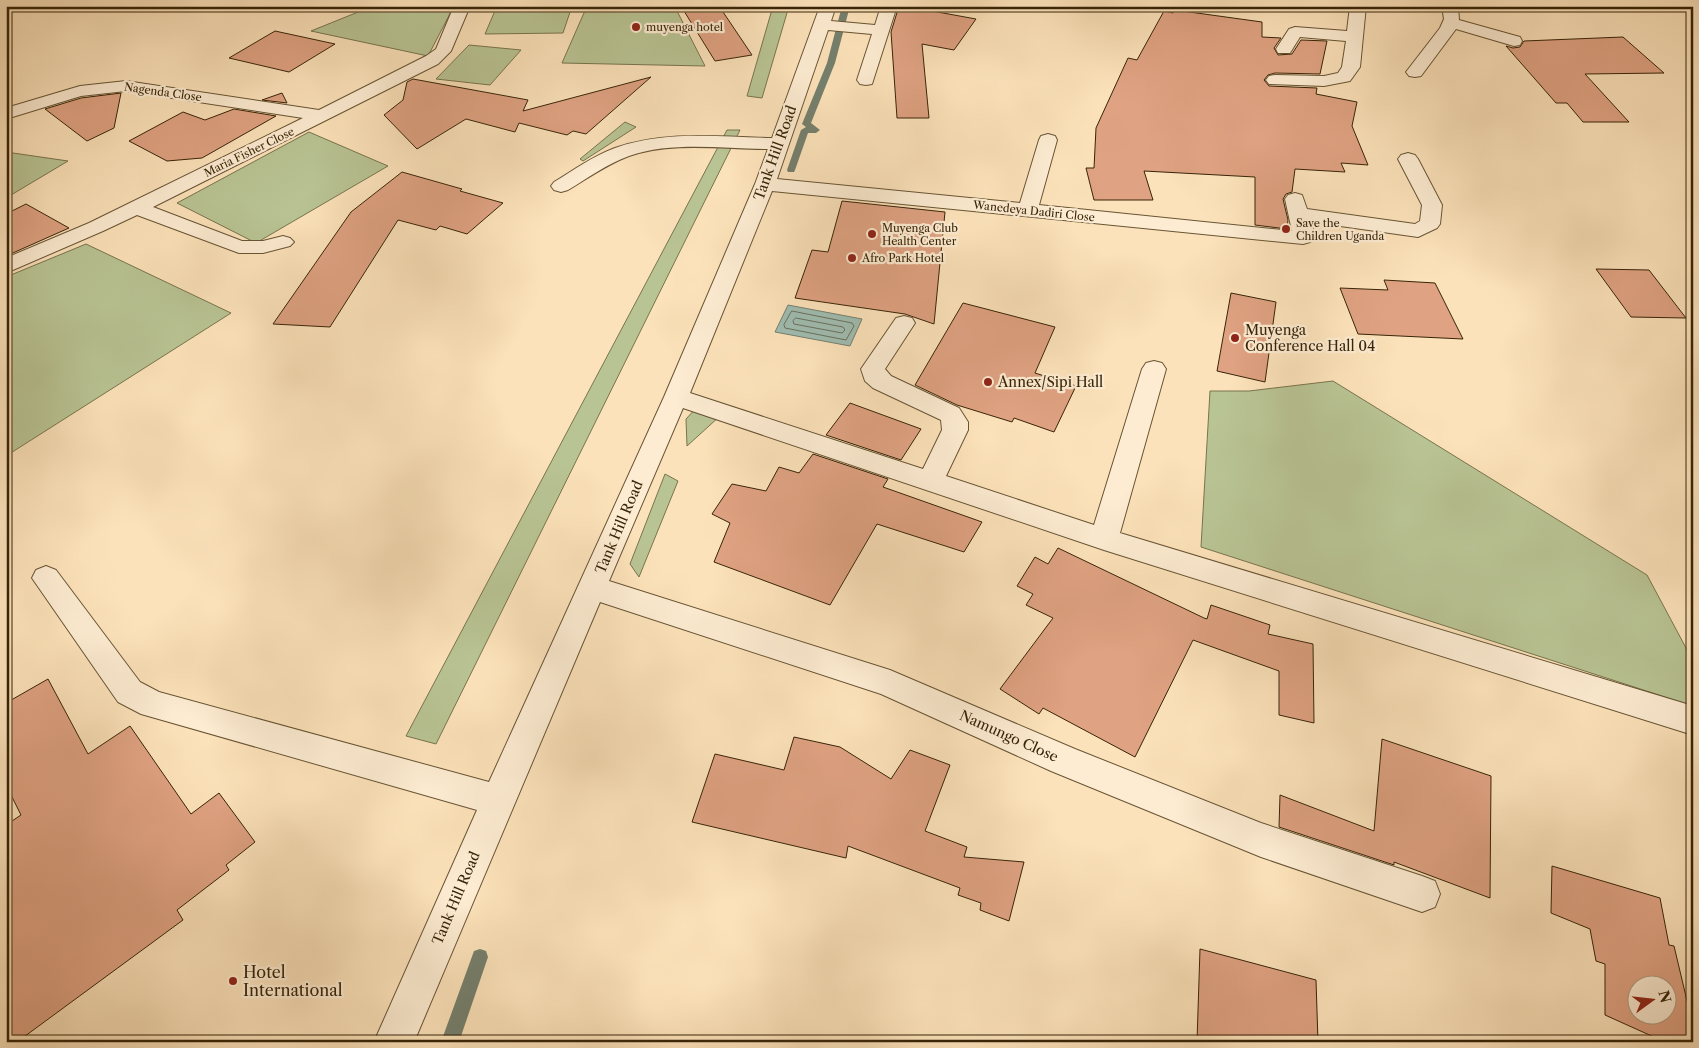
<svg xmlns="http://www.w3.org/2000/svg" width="1699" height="1048" font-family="'Libre Caslon Text',serif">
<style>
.green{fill:#b9c494;stroke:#78744e}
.water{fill:#9fbdb2;stroke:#75806e}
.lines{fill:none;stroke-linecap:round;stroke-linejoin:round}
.shore{stroke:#6b705d;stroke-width:1}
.stream{fill:#75806e;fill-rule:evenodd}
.building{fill:#dfa282;stroke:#372408;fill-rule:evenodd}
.minor-casing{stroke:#685434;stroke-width:2}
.minor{fill:#fdecd2;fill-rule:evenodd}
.poi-dot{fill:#8f2418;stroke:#fdecd2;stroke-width:2}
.labels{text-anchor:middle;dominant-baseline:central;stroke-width:4.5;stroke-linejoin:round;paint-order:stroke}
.far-poi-label{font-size:11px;fill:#372408;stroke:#fdecd2;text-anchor:start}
.far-street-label{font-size:11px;fill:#372408;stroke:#fdecd2}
.street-label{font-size:14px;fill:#372408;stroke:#fdecd2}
.poi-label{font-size:14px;fill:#372408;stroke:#fdecd2;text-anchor:start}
.near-poi-label{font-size:16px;fill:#372408;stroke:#fdecd2;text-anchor:start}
</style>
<rect width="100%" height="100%" fill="#fce2ba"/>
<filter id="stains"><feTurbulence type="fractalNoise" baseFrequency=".004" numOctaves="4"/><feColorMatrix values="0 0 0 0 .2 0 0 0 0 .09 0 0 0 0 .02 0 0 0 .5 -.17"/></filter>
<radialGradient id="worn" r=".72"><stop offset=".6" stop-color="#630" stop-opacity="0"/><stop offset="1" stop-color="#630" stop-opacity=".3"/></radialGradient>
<path class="green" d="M 373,6 L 454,6 L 428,56 L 311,31 Z
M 497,6 L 572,6 L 563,33 L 485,34 Z
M 587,6 L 694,6 L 676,9 L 705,66 L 562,63 Z
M 773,6 L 789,6 L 762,98 L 747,96 Z
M 469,45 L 521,50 L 490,85 L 436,79 Z
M 625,122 L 636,127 L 583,161 L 580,159 Z
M 727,130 L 740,130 L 436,744 L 406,736 Z
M 309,132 L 388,166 L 256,243 L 177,203 Z
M 6,152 L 68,161 L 6,198 Z
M 86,244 L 231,313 L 6,456 L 6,277 Z
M 1333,381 L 1647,575 L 1693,661 L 1693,706 L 1201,547 L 1210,391 L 1249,391 Z
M 697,407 L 720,416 L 687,446 L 686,419 Z
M 665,474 L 678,481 L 639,577 L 630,564 Z"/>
<path class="water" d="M 788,305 L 862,319 L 850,346 L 775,332 Z"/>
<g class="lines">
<path class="shore" d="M 792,311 L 852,323 L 854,326 L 846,340 L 785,328 L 784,325 Z
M 796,318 L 843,327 L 845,330 L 842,333 L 794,324 L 793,321 Z"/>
<path class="stream" d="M 842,6 L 850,6 L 835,63 L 811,123 L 820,130 L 816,133 L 808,133 L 795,170 L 794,172 L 788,172 L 787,170 L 801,130 L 806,127 L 802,124 L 827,63 Z
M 480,949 L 486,951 L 488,957 L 459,1042 L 441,1042 L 474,951 Z"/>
</g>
<path class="building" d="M 719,6 L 752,55 L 715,61 L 684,11 Z
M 899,6 L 918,6 L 919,12 L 921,9 L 976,19 L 954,50 L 922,44 L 929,118 L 897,118 L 891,32 Z
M 1175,10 L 1262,22 L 1262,37 L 1281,38 L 1274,48 L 1278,55 L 1292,54 L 1301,40 L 1327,41 L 1320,74 L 1275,73 L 1268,75 L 1264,80 L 1269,86 L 1317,88 L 1316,94 L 1357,102 L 1352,126 L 1368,165 L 1341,163 L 1345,172 L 1295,169 L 1292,192 L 1286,194 L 1283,199 L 1288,220 L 1287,229 L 1255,225 L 1255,177 L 1144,171 L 1153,200 L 1094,200 L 1086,168 L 1094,168 L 1096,128 L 1128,58 L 1137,60 L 1164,11 L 1173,13 Z
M 275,31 L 335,44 L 289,72 L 229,58 Z
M 1623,37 L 1664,73 L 1585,74 L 1629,122 L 1583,122 L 1567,103 L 1556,103 L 1506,46 L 1513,48 L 1520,47 L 1524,41 Z
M 651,77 L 586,134 L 573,131 L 567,135 L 519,123 L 515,132 L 466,119 L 417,149 L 384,115 L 403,100 L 407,82 L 413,79 L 528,100 L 523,111 Z
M 121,93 L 114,128 L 87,141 L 45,109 L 81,98 Z
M 282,93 L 287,103 L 262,100 Z
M 234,109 L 276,116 L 202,158 L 167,161 L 129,141 L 183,112 L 205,120 Z
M 402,172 L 462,189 L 460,191 L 503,203 L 467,234 L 440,226 L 436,230 L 398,220 L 330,327 L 273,324 L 351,212 Z
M 842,201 L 945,212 L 934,324 L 905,314 L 795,298 L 812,250 L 828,252 Z
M 26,204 L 69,228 L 6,256 L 6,214 Z
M 1596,269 L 1649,270 L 1686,318 L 1631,317 Z
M 1384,280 L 1435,283 L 1463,339 L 1358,334 L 1340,288 L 1388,290 Z
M 1231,293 L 1276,302 L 1265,382 L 1217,371 Z
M 963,303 L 1055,327 L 1035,373 L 1076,386 L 1054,432 L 1014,418 L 1012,422 L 957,405 L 915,385 Z
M 850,403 L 921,429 L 901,460 L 826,435 Z
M 813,454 L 888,479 L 883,487 L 982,522 L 964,552 L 877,524 L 830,605 L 714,562 L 730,523 L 712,514 L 732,484 L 766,491 L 779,467 L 799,473 Z
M 1058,548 L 1204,618 L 1207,619 L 1211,605 L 1270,625 L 1268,634 L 1313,644 L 1314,723 L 1279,715 L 1279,671 L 1193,640 L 1135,757 L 1043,708 L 1039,714 L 1000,689 L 1053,618 L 1026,605 L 1033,594 L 1017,586 L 1035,557 L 1048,564 Z
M 48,679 L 88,754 L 130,726 L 191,814 L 219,793 L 255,842 L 226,865 L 229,870 L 177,910 L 183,920 L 17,1042 L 6,1042 L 6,825 L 21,815 L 6,785 L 6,703 Z
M 794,737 L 840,747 L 891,779 L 910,750 L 950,765 L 925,831 L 967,847 L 964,857 L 1024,862 L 1009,921 L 980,910 L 981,903 L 958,895 L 960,888 L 848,846 L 846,858 L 692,822 L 715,754 L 784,770 Z
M 1382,739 L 1491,776 L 1490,898 L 1394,862 L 1394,865 L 1279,827 L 1280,795 L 1374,831 Z
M 1552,866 L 1660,898 L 1669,945 L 1674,946 L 1688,1005 L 1693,1007 L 1693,1042 L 1665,1042 L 1605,1015 L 1605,964 L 1596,961 L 1590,929 L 1551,913 ZM 1636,986 L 1666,986 L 1666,1016 L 1636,1016 Z
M 1200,949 L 1316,980 L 1318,1042 L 1197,1042 Z"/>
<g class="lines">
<defs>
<path id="minor" d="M 454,6 L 470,6 L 451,51 L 438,64 L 153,207 L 242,241 L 263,241 L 283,236 L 290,238 L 294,242 L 290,246 L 263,253 L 239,253 L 137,215 L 103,231 L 6,273 L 6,258 L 89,223 L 303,118 L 126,91 L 81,96 L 6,119 L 6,108 L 80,86 L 126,81 L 319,110 L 426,56 L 436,49 Z
M 820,6 L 836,6 L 831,21 L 875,25 L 881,6 L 897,6 L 872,84 L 866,85 L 860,84 L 857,80 L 872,34 L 828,30 L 777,179 L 1020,203 L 1039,140 L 1041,136 L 1048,134 L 1055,136 L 1057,140 L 1039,205 L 1292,231 L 1285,199 L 1288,195 L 1295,193 L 1302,195 L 1307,209 L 1415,224 L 1420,221 L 1422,205 L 1398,159 L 1401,155 L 1408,153 L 1415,155 L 1418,159 L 1442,205 L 1440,224 L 1437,228 L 1418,237 L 1312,222 L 1314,238 L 1310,242 L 1303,244 L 772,191 L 690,393 L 923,469 L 942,430 L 941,420 L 873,388 L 865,381 L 861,369 L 896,318 L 904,316 L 912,318 L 915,323 L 885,369 L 891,376 L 959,408 L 968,422 L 968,430 L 946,476 L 1094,525 L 1142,369 L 1146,363 L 1154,361 L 1162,363 L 1166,369 L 1120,533 L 1693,706 L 1693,735 L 1104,550 L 683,408 L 609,581 L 890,670 L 1075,749 L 1261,823 L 1422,876 L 1435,881 L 1440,894 L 1435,907 L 1422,912 L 1261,857 L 1051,771 L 881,694 L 600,602 L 414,1042 L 374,1042 L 477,810 L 141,714 L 118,702 L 32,578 L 36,570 L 46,566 L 56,570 L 140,682 L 159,692 L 489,782 L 664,397 L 755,184 L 768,149 C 723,149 672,141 629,156 C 607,164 588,178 568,190 L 561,192 L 554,190 L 551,186 L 554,182 C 574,170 593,156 615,148 C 665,130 720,137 772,138 Z
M 1350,6 L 1366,6 L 1360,67 L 1350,81 L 1324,86 L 1269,84 L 1266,80 L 1269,76 L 1275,75 L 1324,76 L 1338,73 L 1342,67 L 1346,41 L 1300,37 L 1290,53 L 1278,53 L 1276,49 L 1289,29 L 1295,27 L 1347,31 Z
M 1442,6 L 1458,6 L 1459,20 L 1520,37 L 1522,41 L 1520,45 L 1514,46 L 1456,29 L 1421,76 L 1415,77 L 1409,76 L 1406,72 L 1440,28 L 1444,19 Z"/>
</defs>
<use href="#minor" class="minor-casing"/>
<use href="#minor" class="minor"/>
</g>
<g class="poi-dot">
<circle cx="636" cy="27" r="5"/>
<circle cx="1286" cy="229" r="5"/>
<circle cx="872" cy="234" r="5"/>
<circle cx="852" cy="258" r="5"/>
<circle cx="1235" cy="338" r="5"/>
<circle cx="988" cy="382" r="5"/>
<circle cx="233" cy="981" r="5"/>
</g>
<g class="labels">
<g class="far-poi-label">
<text x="646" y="27">muyenga hotel</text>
<text x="1296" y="223">Save the<tspan x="1296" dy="13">Children Uganda</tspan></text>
<text x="882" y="228">Muyenga Club<tspan x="882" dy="13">Health Center</tspan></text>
<text x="862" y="258">Afro Park Hotel</text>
</g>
<g class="far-street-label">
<text transform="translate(163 92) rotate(8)">Nagenda Close</text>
<text transform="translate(249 152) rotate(-26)">Maria Fisher Close</text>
<text transform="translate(1034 211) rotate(6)">Wanedeya Dadiri Close</text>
</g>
<g class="street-label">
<text transform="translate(775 153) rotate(-70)">Tank Hill Road</text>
<text transform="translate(619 527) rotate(-67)">Tank Hill Road</text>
<text transform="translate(1009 736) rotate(24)">Namungo Close</text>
<text transform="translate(456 898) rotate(-67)">Tank Hill Road</text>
</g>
<g class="poi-label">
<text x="1245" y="330">Muyenga<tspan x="1245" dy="16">Conference Hall 04</tspan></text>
<text x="998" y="382">Annex/Sipi Hall</text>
</g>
<g class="near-poi-label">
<text x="243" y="972">Hotel<tspan x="243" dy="18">International</tspan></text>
</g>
</g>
<rect width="1699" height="1048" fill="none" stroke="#fce2ba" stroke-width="25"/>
<rect x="8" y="8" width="1684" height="1033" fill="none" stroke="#372408" stroke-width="2.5"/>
<rect x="12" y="12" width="1674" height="1023" fill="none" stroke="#372408"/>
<g transform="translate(1652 1000) rotate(75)"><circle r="24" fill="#fdecd2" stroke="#ae9c81"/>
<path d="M0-4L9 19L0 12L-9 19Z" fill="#8f2418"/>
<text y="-8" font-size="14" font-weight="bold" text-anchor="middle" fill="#372408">N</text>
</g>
<rect width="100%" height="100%" filter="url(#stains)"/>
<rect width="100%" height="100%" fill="url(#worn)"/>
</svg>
